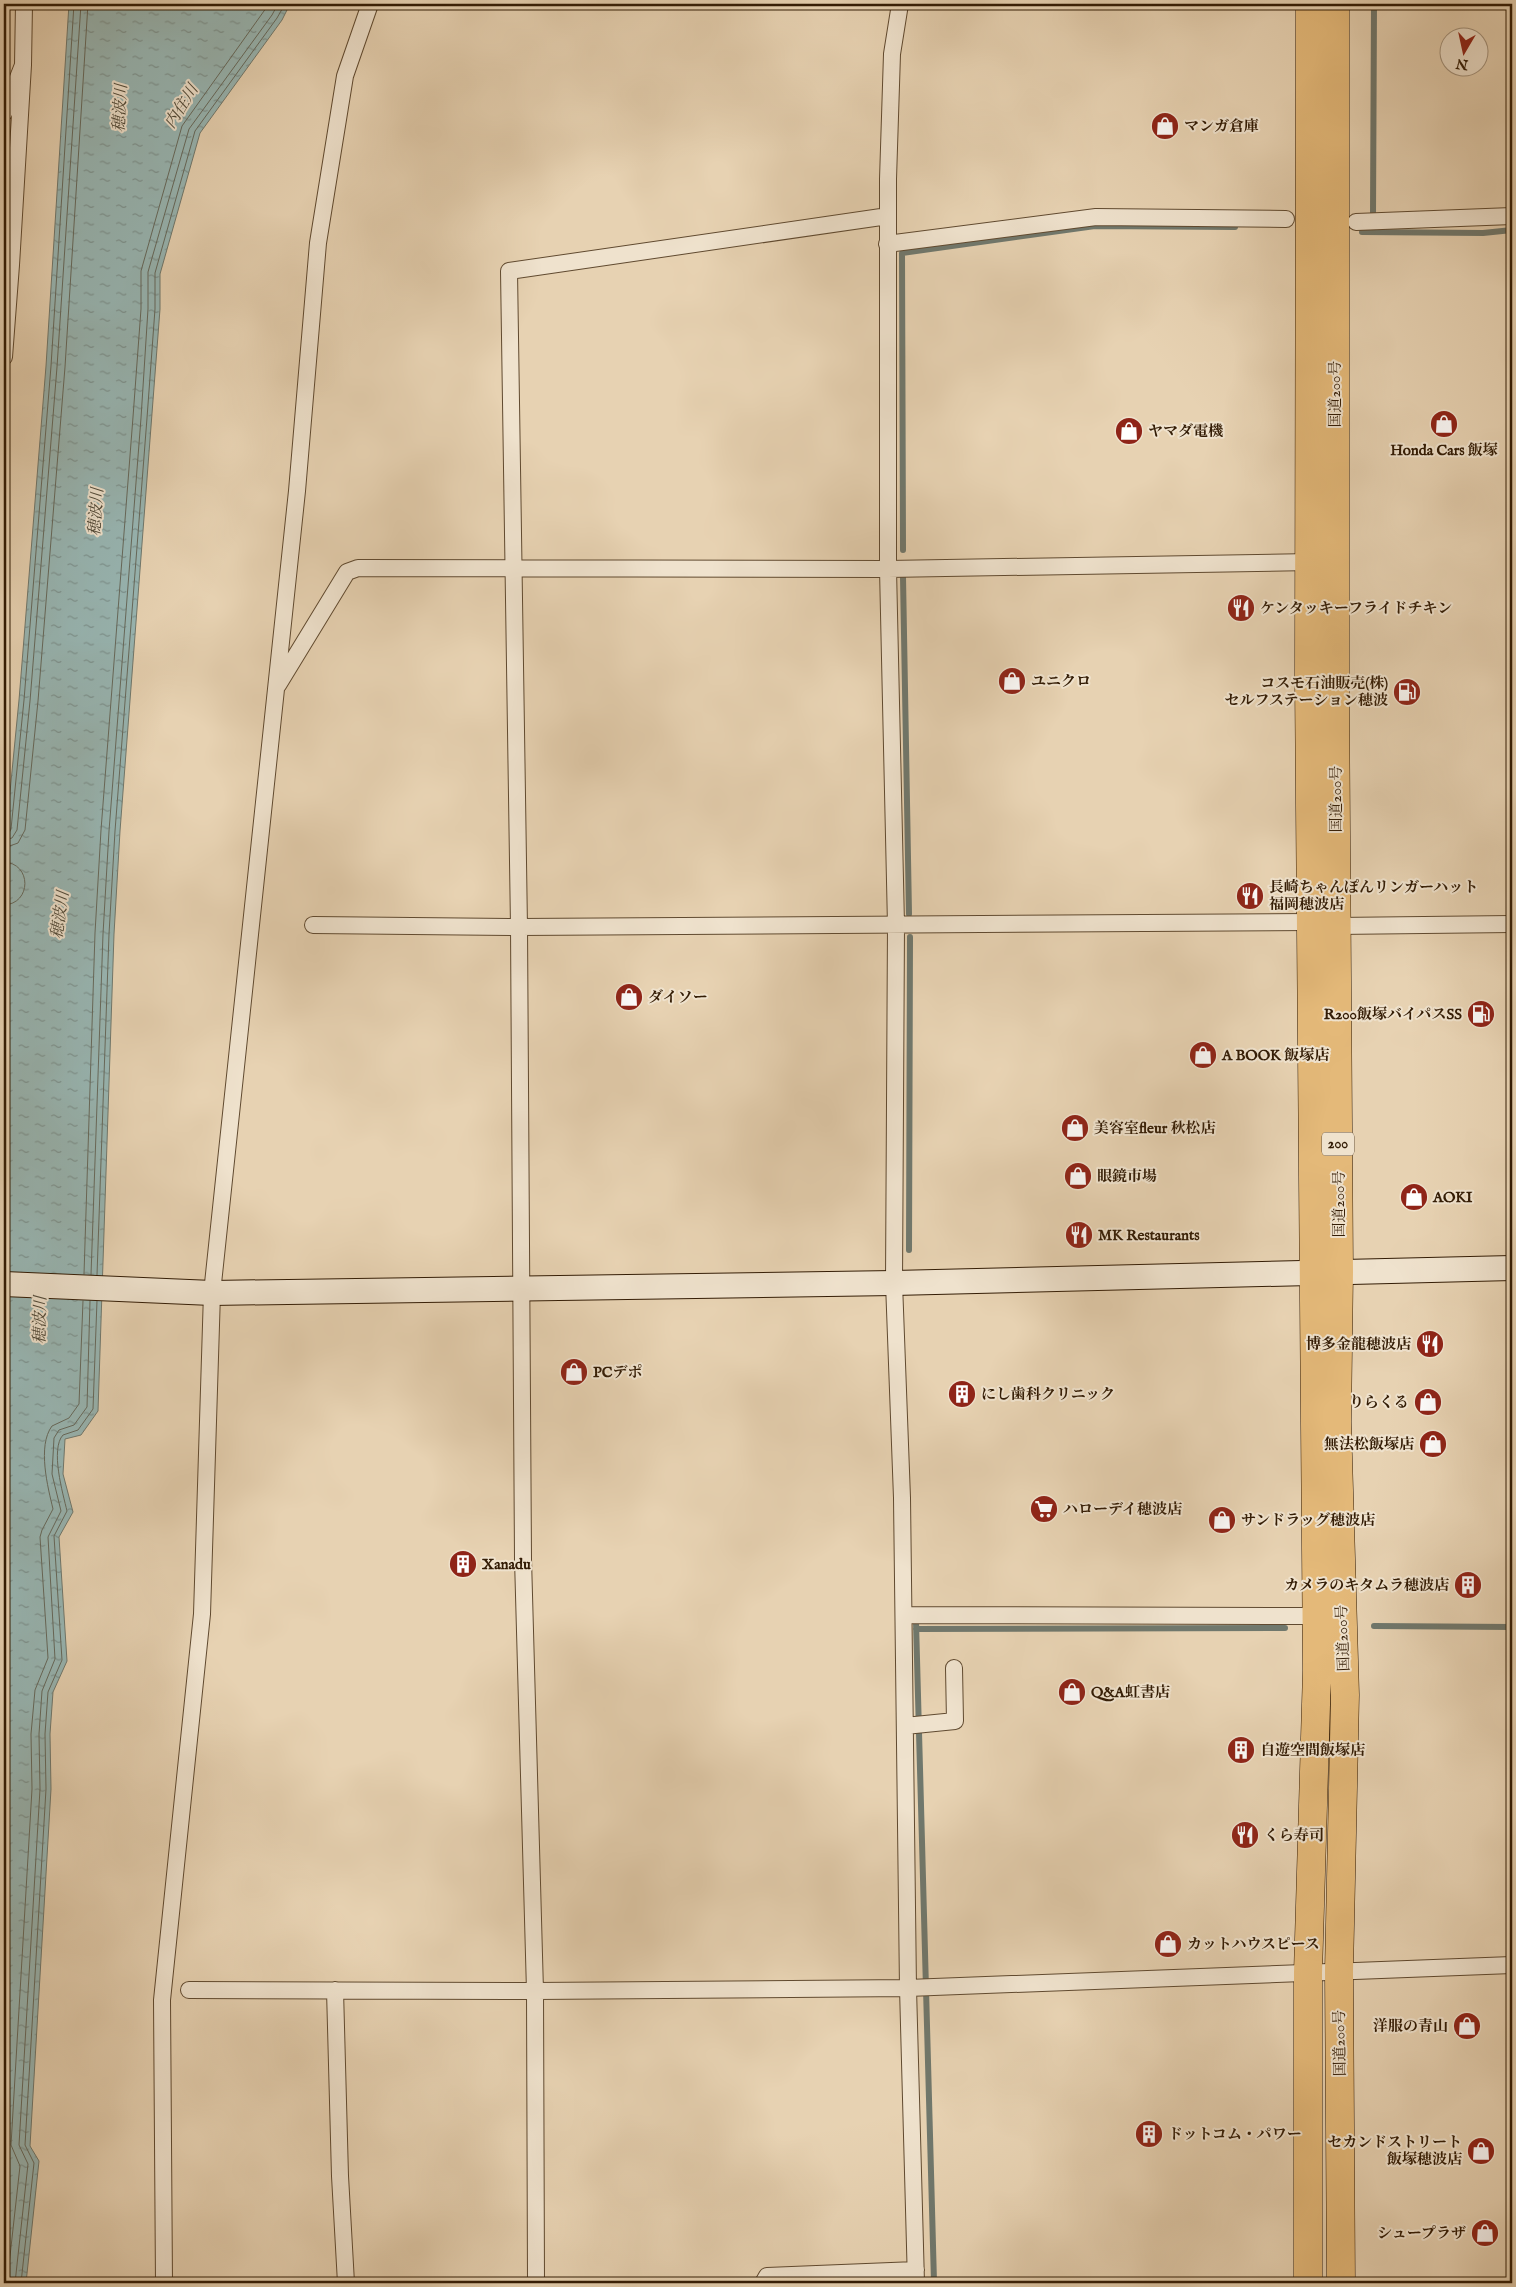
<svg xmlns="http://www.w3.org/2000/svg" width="1516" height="2287" font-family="'IM FELL English','Noto Serif JP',serif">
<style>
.water{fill:url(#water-ripples);stroke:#70786d}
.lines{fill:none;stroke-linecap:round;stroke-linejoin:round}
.shore{stroke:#66695c;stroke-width:1}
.stream{stroke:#70786d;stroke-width:6}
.street-casing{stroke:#604a30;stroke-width:18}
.secondary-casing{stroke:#331c05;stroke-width:26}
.highway-casing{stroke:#331c05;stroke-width:29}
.street{stroke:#efe2cd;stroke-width:16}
.secondary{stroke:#efe2cd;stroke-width:24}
.highway{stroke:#e4b979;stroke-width:28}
.labels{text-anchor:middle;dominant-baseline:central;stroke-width:4;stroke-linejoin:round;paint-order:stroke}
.shield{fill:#efe2cd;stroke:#6b5741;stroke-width:1}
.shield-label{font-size:14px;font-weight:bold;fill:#331c05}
.poi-label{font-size:15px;font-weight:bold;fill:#331c05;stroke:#efe2cd;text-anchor:start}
.street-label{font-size:15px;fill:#331c05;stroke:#efe2cd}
.water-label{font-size:16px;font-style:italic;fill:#514a39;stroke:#efe2cd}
</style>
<defs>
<pattern id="water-ripples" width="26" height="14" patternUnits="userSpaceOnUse" patternTransform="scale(1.25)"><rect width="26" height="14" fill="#98b6b3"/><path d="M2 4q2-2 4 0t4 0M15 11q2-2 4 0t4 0" fill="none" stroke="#7d9390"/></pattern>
</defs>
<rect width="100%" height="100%" fill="#e7d2b2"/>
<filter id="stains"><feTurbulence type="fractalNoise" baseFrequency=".004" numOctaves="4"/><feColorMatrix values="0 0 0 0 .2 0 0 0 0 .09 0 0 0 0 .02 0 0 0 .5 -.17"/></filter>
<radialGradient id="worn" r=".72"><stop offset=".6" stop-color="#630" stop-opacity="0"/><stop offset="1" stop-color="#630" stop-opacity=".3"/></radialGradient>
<path class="water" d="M 69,4 L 290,4 L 282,20 L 200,133 L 160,274 L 160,309 L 120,831 L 114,934 L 98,1411 L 81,1435 L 65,1439 L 63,1474 L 73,1512 L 59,1537 L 67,1661 L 53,1692 L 50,1734 L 51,1789 L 30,2146 L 39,2161 L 26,2283 L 4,2283 L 4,942 L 6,882 L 4,853 L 19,700 L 46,366 Z"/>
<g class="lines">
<path class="shore" d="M 4,834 L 9,833 L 11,829 L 24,700 L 51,366 L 74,4
M 4,840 L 12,838 L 17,830 L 30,701 L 57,367 L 81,4
M 4,848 L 18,843 L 25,830 L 38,701 L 65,367 L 88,4
M 4,862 C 32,863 32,904 4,905
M 84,1274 L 95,933 L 101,830 L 133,417 L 141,309 L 141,271 L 182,126 L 269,4
M 91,1275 L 103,934 L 109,831 L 141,418 L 148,309 L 148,272 L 189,129 L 272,15 L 278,4
M 97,1275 L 109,934 L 115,831 L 147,418 L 155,309 L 155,273 L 195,131 L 277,18 L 285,4
M 7,2283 L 20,2166 L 11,2145 L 32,1789 L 31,1734 L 35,1690 L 48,1658 L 40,1537 L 42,1530 L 53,1509 C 48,1488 37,1446 52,1426 L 69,1418 L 79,1404 L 83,1301
M 15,2283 L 28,2164 L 19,2145 L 40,1789 L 39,1734 L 42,1691 L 55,1659 L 48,1537 L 61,1511 L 52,1474 L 54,1438 L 59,1430 L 74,1425 L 87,1407 L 90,1301
M 21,2283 L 34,2163 L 25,2145 L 46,1789 L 45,1734 L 48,1692 L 62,1660 L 54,1536 L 67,1511 C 63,1494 50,1449 63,1435 L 78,1430 L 93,1409 L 97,1301"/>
<path class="stream" d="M 1373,215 L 1374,4
M 1362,232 L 1483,233 L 1512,230
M 903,550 L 902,253 L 1095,226 L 1235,227
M 903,577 L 909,914
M 909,1250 L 910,937
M 916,1622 L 934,2282
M 1374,1626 L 1512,1627
M 916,1629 L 1285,1628
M 917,2283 L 951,2283"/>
<defs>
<path id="street" d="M 900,4 L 892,54 L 888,179 L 888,569 L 896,925 L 894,1283 L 902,1498 L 908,1988 L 916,2283
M 4,113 L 23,65 L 24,4
M 1356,222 L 1512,216
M 887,244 L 1096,217 L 1286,219
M 11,265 L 23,65
M 4,357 L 11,265 L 8,257
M 278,685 L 347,572 L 358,568 L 888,569 L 1311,562
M 313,925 L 519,927 L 1311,922
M 1336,926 L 1512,924
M 904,1615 L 1317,1616
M 905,1726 L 955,1721 L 954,1668
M 189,1990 L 535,1991 L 908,1988 L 1512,1965
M 335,1990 L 340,2176 L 346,2283
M 164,2283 L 162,2000 L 202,1614 L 212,1293 L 297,491 L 318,243 L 345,76 L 370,4
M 536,2283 L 535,1991 L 523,1559 L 519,927 L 509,271 L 888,216
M 763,2283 L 767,2276 L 916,2270"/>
<path id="secondary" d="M 4,1284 L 212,1293 L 894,1283 L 1512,1268"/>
<path id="highway" d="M 1335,4 L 1335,688 L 1339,1272 L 1337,1422 L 1345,1695 L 1339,1971 L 1341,2283
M 1308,2283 L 1308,1973 L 1317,1671 L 1309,681 L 1310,4"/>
</defs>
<use href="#street" class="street-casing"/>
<use href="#secondary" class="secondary-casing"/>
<use href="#highway" class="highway-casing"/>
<use href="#street" class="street"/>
<use href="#secondary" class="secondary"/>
<use href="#highway" class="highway"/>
</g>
<defs>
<symbol id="shop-disc" viewBox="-11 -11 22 22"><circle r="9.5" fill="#8f2418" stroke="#efe2cd"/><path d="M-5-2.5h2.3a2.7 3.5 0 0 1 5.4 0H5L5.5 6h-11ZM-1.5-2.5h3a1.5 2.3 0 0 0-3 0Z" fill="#fff"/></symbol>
<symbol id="restaurant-disc" viewBox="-11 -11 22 22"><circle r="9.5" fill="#8f2418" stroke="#efe2cd"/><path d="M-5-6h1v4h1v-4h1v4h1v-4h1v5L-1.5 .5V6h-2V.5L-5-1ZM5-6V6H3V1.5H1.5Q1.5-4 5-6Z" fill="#fff"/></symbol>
<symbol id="fuel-disc" viewBox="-11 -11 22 22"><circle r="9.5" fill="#8f2418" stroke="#efe2cd"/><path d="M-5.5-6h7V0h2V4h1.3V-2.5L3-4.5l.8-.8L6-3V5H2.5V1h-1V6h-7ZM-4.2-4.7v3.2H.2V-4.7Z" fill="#fff"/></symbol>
<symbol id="building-disc" viewBox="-11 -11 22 22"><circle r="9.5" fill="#8f2418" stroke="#efe2cd"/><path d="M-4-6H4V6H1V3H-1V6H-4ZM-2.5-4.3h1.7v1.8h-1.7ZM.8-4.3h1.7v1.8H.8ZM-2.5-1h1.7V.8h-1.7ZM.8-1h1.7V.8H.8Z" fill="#fff"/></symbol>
<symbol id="supermarket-disc" viewBox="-11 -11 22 22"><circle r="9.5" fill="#8f2418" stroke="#efe2cd"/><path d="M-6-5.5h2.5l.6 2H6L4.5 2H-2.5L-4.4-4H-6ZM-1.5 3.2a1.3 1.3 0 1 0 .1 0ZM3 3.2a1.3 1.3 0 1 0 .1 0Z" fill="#fff"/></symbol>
</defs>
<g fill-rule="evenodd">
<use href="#shop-disc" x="1149" y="110" width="32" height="32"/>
<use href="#shop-disc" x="1428" y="408" width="32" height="32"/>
<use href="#shop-disc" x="1113" y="415" width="32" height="32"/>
<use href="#restaurant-disc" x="1225" y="592" width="32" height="32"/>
<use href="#shop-disc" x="996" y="665" width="32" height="32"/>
<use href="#fuel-disc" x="1391" y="676" width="32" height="32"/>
<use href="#restaurant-disc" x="1234" y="880" width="32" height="32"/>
<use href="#shop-disc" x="613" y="981" width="32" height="32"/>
<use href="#fuel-disc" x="1465" y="998" width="32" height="32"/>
<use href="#shop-disc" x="1187" y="1039" width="32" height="32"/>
<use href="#shop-disc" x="1059" y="1112" width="32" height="32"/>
<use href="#shop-disc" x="1062" y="1160" width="32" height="32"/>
<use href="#shop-disc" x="1398" y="1181" width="32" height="32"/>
<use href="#restaurant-disc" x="1063" y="1219" width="32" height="32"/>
<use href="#restaurant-disc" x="1414" y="1328" width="32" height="32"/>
<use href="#shop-disc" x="558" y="1356" width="32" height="32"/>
<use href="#building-disc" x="946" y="1378" width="32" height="32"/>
<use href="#shop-disc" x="1412" y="1386" width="32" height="32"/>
<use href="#shop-disc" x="1417" y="1428" width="32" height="32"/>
<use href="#supermarket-disc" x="1028" y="1493" width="32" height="32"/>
<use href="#shop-disc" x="1206" y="1504" width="32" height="32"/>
<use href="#building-disc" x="447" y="1548" width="32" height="32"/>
<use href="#building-disc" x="1452" y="1569" width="32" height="32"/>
<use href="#shop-disc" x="1056" y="1676" width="32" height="32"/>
<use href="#building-disc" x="1225" y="1734" width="32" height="32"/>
<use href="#restaurant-disc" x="1229" y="1819" width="32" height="32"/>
<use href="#shop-disc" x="1152" y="1928" width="32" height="32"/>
<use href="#shop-disc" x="1451" y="2010" width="32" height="32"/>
<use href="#building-disc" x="1133" y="2118" width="32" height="32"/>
<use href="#shop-disc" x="1465" y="2135" width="32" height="32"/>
<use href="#shop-disc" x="1469" y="2217" width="32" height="32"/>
</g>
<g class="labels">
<rect class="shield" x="1322" y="1132.5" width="32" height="23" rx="4"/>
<g class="shield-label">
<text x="1338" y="1144">200</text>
</g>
<g class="poi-label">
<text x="1184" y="126">マンガ倉庫</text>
<text x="1148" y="431">ヤマダ電機</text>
<text x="1444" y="450" text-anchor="middle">Honda Cars 飯塚</text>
<text x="1260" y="608">ケンタッキーフライドチキン</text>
<text x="1031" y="681">ユニクロ</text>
<text x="1388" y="683" text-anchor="end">コスモ石油販売(株)<tspan x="1388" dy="17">セルフステーション穂波</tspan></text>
<text x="1269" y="887">長崎ちゃんぽんリンガーハット<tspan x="1269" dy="17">福岡穂波店</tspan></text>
<text x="648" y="997">ダイソー</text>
<text x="1462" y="1014" text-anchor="end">R200飯塚バイパスSS</text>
<text x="1222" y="1055">A BOOK 飯塚店</text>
<text x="1094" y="1128">美容室fleur 秋松店</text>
<text x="1097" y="1176">眼鏡市場</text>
<text x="1433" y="1197">AOKI</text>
<text x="1098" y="1235">MK Restaurants</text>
<text x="1411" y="1344" text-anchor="end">博多金龍穂波店</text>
<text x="593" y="1372">PCデポ</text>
<text x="981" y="1394">にし歯科クリニック</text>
<text x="1409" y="1402" text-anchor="end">りらくる</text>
<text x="1414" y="1444" text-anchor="end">無法松飯塚店</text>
<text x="1063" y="1509">ハローデイ穂波店</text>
<text x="1241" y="1520">サンドラッグ穂波店</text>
<text x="482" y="1564">Xanadu</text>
<text x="1449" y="1585" text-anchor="end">カメラのキタムラ穂波店</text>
<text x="1091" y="1692">Q&amp;A虹書店</text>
<text x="1260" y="1750">自遊空間飯塚店</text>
<text x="1264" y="1835">くら寿司</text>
<text x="1187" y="1944">カットハウスピース</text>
<text x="1448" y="2026" text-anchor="end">洋服の青山</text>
<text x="1168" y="2134">ドットコム・パワー</text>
<text x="1462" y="2142" text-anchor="end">セカンドストリート<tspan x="1462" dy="17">飯塚穂波店</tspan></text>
<text x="1466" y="2233" text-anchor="end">シュープラザ</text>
</g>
<g class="street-label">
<text transform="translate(1335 394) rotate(-90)">国道200号</text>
<text transform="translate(1336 799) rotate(-90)">国道200号</text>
<text transform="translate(1339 1204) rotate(-90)">国道200号</text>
<text transform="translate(1343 1638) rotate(-92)">国道200号</text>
<text transform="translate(1340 2043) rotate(-91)">国道200号</text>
</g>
<g class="water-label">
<text transform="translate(182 107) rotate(-58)">内住川</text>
<text transform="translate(121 108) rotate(-87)">穂波川</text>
<text transform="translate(97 512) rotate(-86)">穂波川</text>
<text transform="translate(61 915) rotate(-82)">穂波川</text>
<text transform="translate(41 1320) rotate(-89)">穂波川</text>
</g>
</g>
<rect width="1516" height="2287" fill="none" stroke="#e7d2b2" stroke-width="20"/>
<rect x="5" y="5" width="1506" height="2277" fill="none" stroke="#331c05" stroke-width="2.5"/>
<rect x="10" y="10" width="1496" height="2267" fill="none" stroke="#331c05"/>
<g transform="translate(1464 52) rotate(189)"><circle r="24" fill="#efe2cd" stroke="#a4937d"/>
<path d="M0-4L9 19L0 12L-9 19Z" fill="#8f2418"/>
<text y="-8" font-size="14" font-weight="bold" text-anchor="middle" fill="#331c05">N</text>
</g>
<rect width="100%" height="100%" filter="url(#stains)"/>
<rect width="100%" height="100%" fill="url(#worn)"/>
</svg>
